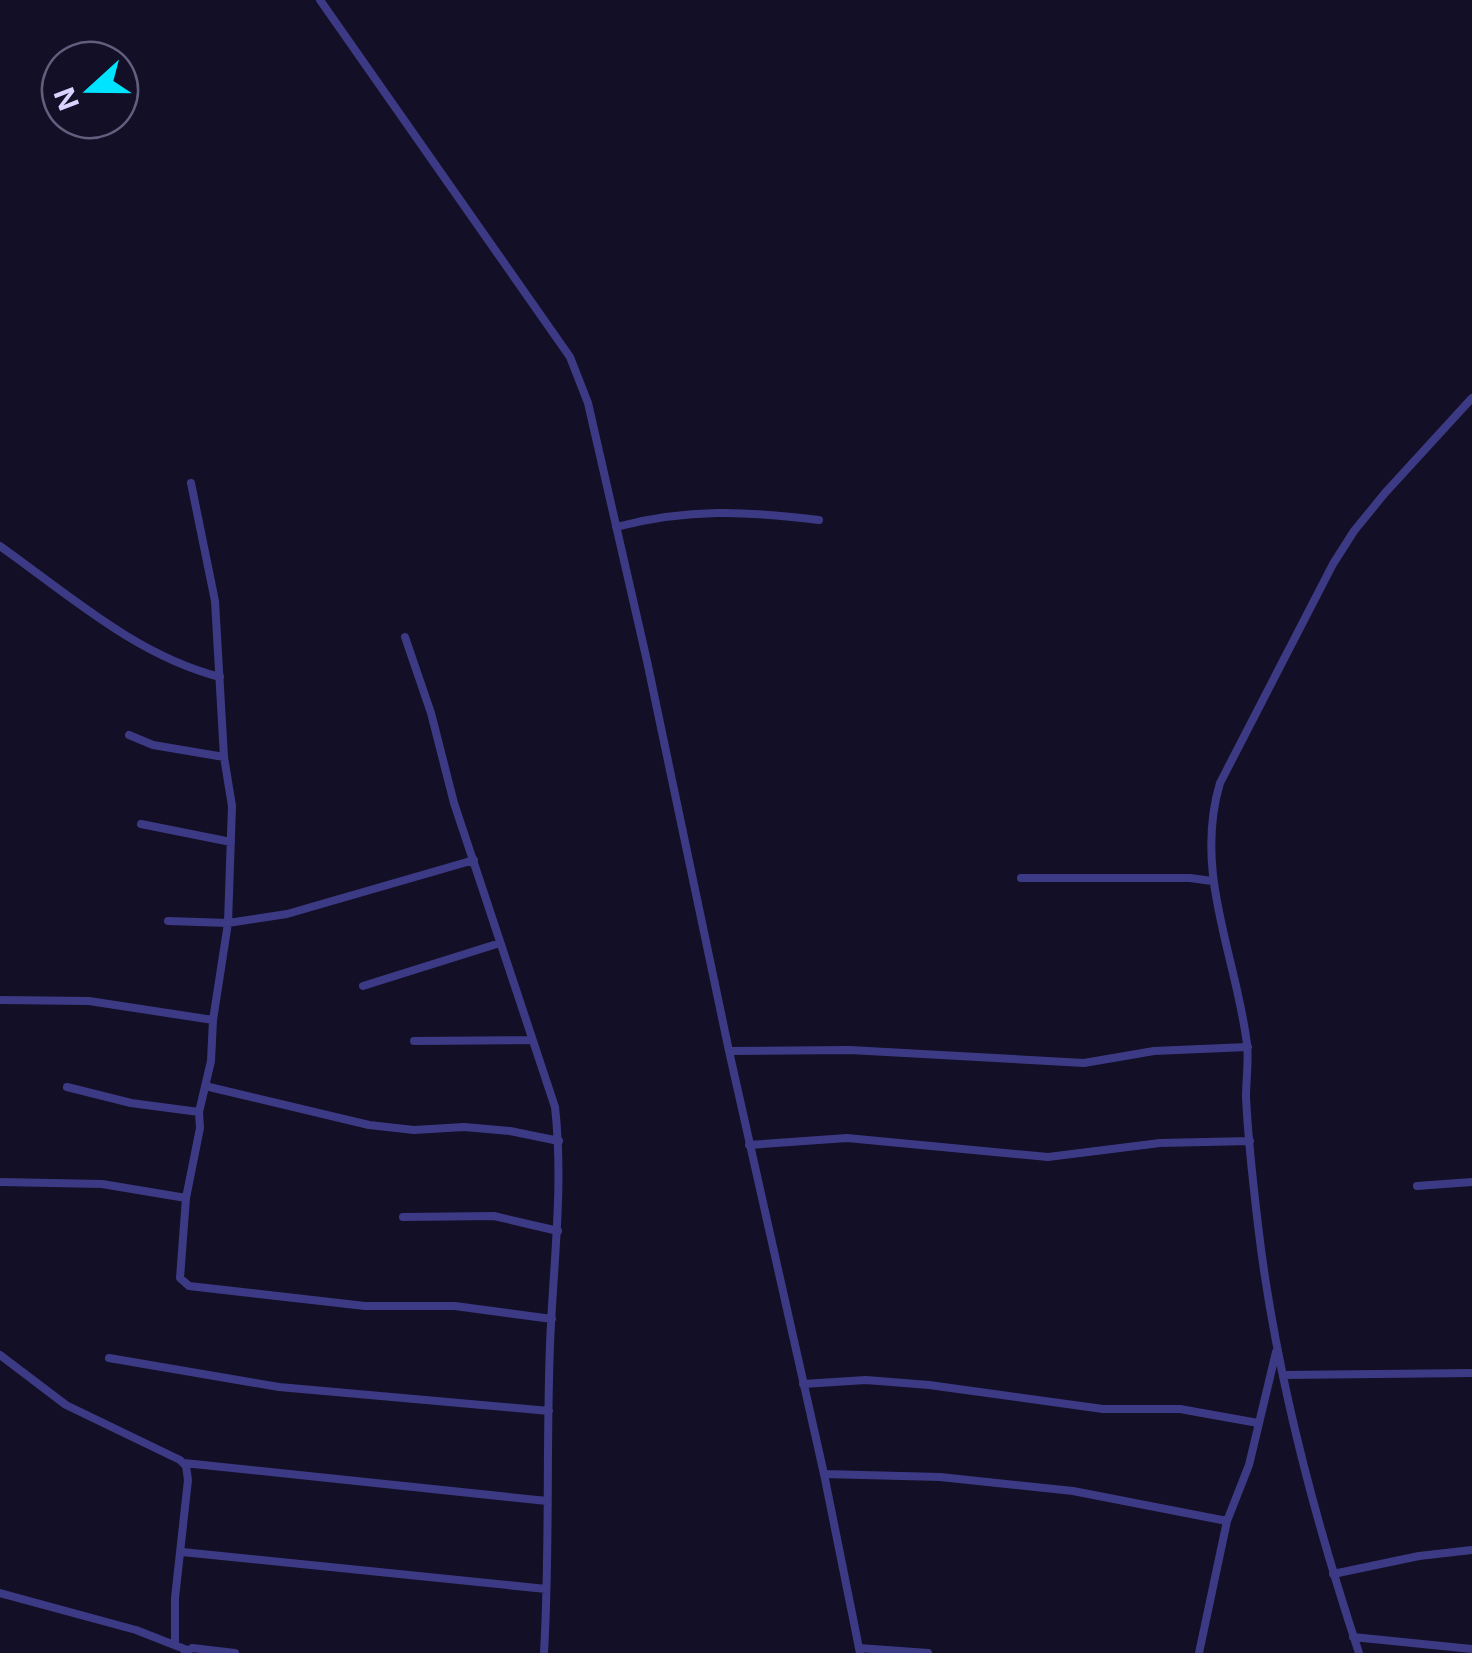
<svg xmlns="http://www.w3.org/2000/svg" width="1472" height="1653" font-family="Inter,sans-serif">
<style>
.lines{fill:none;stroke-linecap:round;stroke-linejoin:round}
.minor{stroke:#3d3a85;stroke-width:8}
</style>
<rect width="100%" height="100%" fill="#130f26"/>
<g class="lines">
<path class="minor" d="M 320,0 L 570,357 L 588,403 L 647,661 L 729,1051 L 824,1474 L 860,1653
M 191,483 L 215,601 L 224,757 L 232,806 L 228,923 L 213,1020 L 211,1061 L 199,1112 L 200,1128 L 186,1198 L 180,1278 L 189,1286 L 365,1306 L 455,1306 L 552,1319
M 616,527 C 688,508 746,511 819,520
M 0,546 C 69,595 137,656 220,677
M 405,637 L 431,713 L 454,803 L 555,1107 C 564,1187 553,1265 550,1345 C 546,1448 550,1551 544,1653
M 129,735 L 153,745 L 224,757
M 141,824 L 231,842
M 1021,878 L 1190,878 L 1212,881
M 168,921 L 228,923 L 287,914 L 474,860
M 363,986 L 500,943
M 0,1000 L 89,1001 L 213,1020
M 414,1041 L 532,1040
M 729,1051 L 850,1050 L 1084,1063 L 1154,1051 L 1248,1047
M 205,1086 L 369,1125 L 414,1130 L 464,1127 L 510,1131 L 559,1141
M 67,1087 L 131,1103 L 199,1112
M 749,1145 L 847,1138 L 1048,1157 L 1160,1143 L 1250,1141
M 0,1182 L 102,1184 L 186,1198
M 1417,1186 L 1472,1182
M 403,1217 L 494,1216 L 558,1231
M 0,1355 L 66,1405 L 180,1460 L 186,1466 L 188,1480 L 175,1598 L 175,1645
M 109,1358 L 279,1387 L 549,1411
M 1283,1375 L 1472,1373
M 803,1384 L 866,1380 L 929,1385 L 1103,1409 L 1180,1409 L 1258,1423
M 184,1463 L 547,1501
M 824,1474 L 940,1477 L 1073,1491 L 1227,1521
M 182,1552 L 546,1589
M 1333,1574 L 1419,1556 L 1472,1550
M 0,1593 L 136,1630 L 187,1650
M 1353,1637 L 1472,1649
M 859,1648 L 928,1653
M 185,1653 L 192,1648 L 235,1653
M 1199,1653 L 1227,1521 L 1249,1465 L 1276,1352
M 1359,1653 C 1313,1514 1275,1371 1258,1225 C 1253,1183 1248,1139 1246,1097 C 1246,1079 1249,1061 1247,1044 C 1236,955 1193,873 1220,783 L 1333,564 L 1354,531 L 1385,493 L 1472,398"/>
</g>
<g transform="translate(90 90) rotate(249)"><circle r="48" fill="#130f26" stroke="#625e7d" stroke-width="2.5"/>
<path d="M0-8L18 38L0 25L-18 38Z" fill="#00e5ff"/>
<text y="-15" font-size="28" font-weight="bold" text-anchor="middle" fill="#d9d4ff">N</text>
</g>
</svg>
